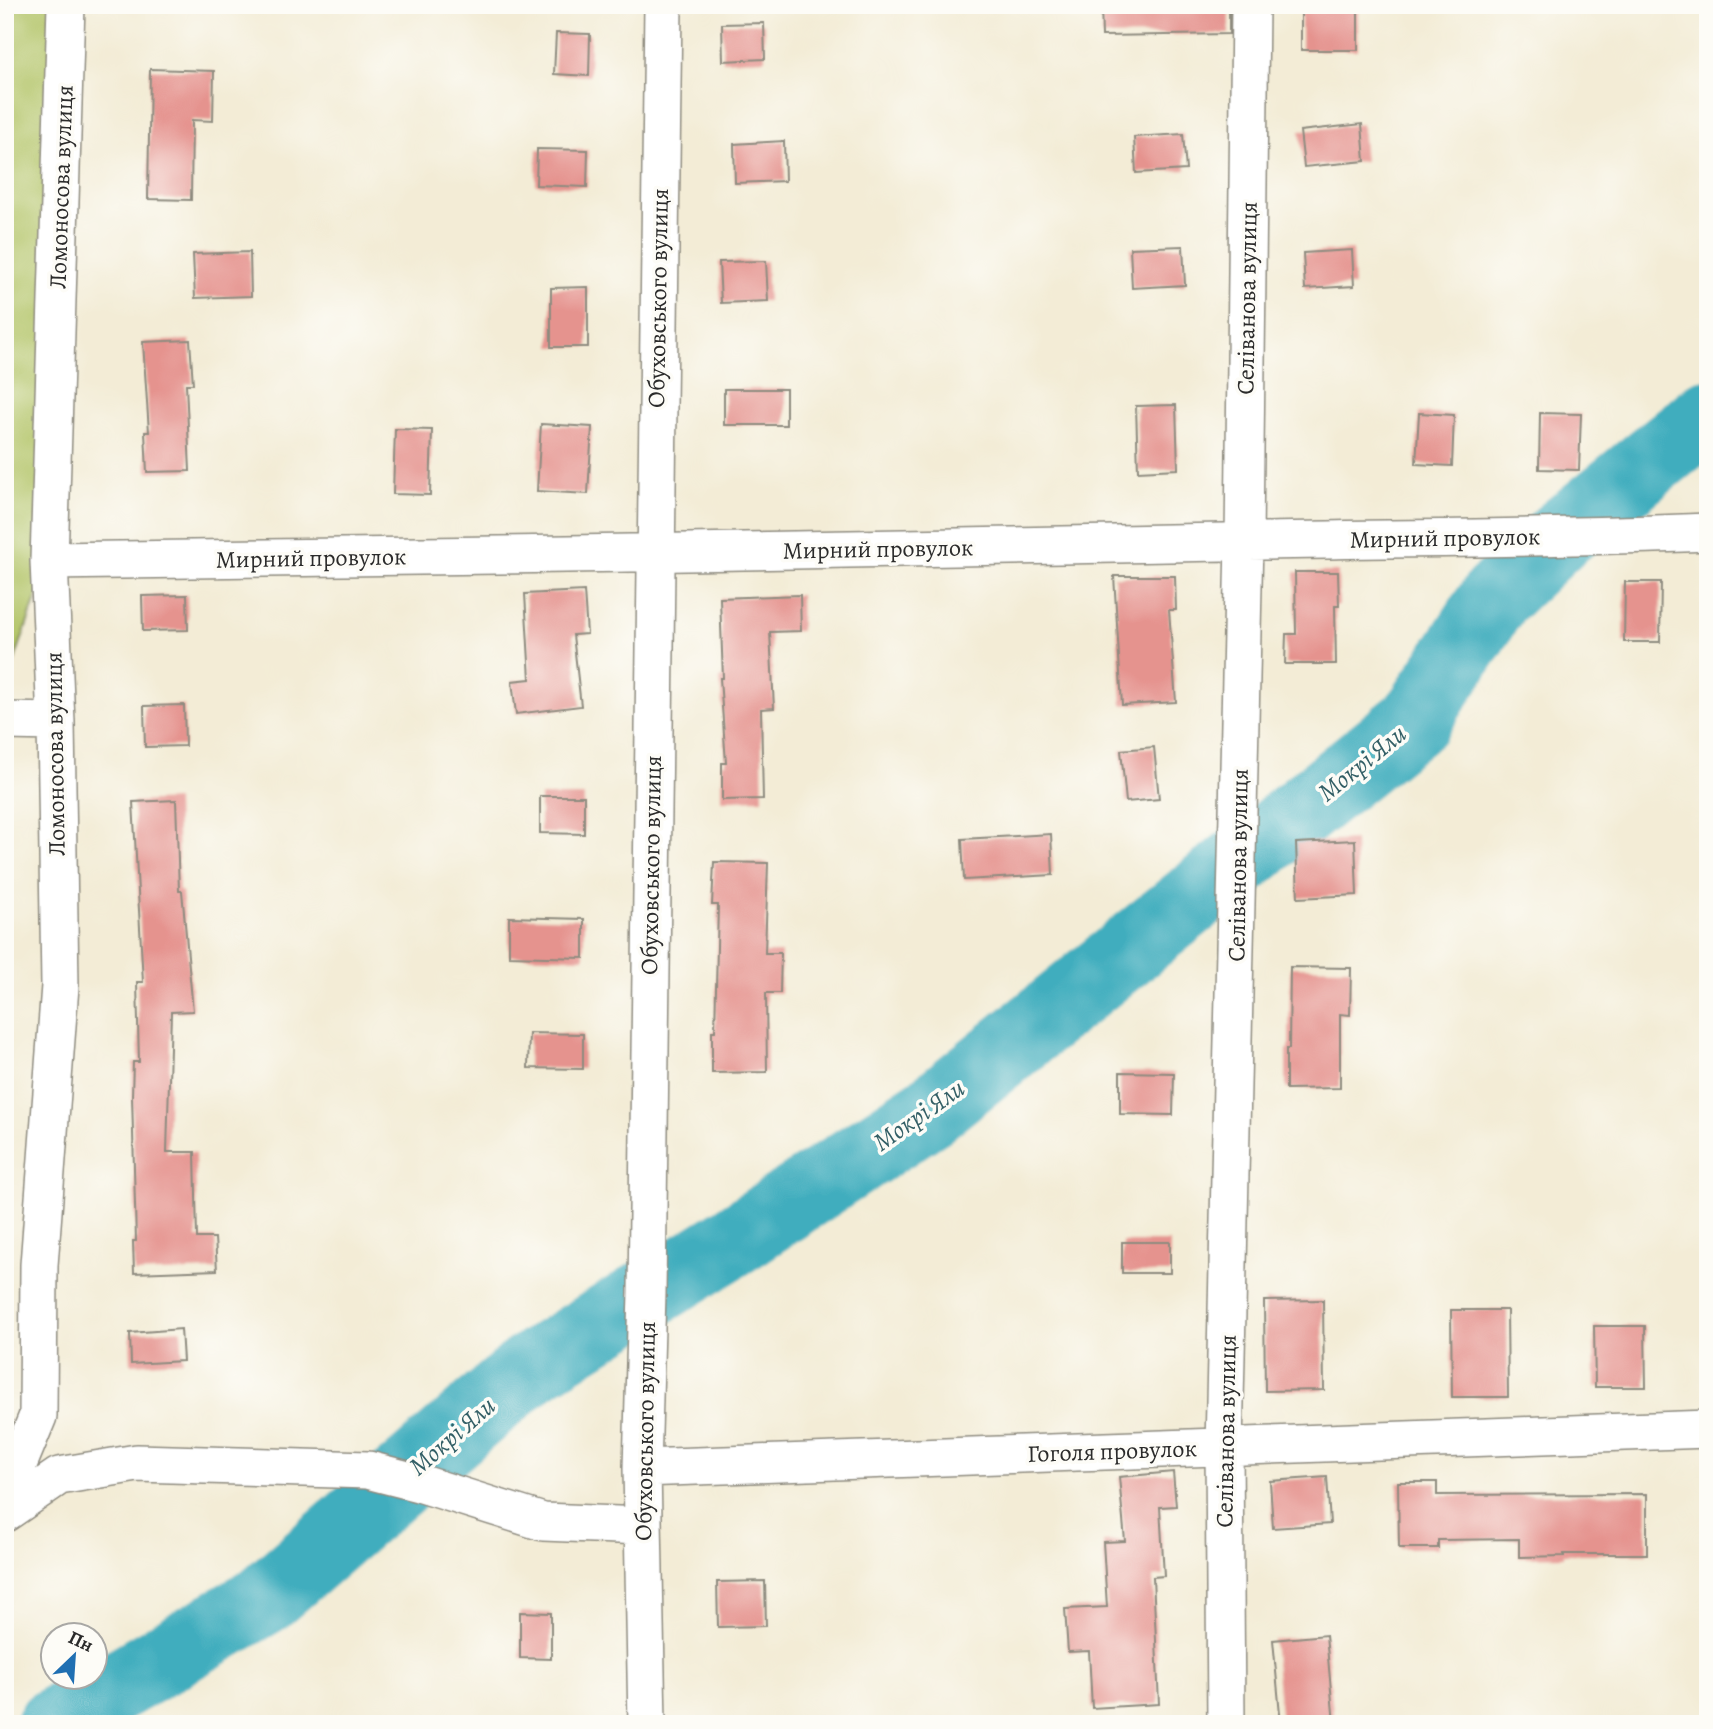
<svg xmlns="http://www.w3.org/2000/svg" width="1713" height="1729" font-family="Alegreya,serif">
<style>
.green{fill:#b2c468;stroke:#6e784a;stroke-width:2}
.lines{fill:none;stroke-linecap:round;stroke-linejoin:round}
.river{stroke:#40adbe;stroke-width:72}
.building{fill:#e5938e}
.street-casing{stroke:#8f8c80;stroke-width:40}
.street{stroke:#fff;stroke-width:37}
.labels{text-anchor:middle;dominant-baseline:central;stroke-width:7;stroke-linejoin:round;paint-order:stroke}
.street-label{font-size:24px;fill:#2b2b2b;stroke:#fdfcf7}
.water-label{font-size:26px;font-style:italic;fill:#335f66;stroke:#fdfcf7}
</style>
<rect width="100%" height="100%" fill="#fdfcf7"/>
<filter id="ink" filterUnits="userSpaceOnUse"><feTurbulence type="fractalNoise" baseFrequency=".0143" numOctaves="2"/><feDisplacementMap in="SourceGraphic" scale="14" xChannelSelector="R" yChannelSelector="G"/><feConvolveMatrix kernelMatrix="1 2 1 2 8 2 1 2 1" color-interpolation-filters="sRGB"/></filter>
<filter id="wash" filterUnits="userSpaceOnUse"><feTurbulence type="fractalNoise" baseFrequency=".00686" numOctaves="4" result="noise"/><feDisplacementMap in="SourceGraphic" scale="28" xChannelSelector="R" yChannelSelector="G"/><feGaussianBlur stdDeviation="1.57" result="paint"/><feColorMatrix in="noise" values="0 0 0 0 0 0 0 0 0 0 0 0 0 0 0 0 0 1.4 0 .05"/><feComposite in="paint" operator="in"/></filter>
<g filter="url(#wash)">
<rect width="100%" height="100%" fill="#f3ecd6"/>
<path class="green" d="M 5,5 L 66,5 L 49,561 L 5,688 Z"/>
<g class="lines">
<path class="river" d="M 52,1724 L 263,1600 L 529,1369 L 738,1238 L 930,1111 L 1416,719 L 1495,597 L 1559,536 L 1708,415"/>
</g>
<g id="blocks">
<path class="building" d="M 1101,5 L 1229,5 L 1229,34 L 1102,36 Z
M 1301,8 L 1358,8 L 1358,50 L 1301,50 Z
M 764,23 L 765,59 L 723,61 L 722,24 Z
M 556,33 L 590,34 L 589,76 L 554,74 Z
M 150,69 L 214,71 L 213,121 L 192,120 L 191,200 L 148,199 Z
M 1362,124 L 1365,161 L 1304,167 L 1300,131 Z
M 1183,134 L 1186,170 L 1136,173 L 1134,137 Z
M 784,141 L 785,181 L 735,183 L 734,144 Z
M 537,149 L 588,150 L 587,187 L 536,185 Z
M 1183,246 L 1185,285 L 1132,288 L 1130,248 Z
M 1352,250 L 1354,286 L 1305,289 L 1303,253 Z
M 250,252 L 251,296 L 195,298 L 193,254 Z
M 766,261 L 768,301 L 721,303 L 719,262 Z
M 588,287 L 588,347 L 551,347 L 551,288 Z
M 190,340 L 193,384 L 186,384 L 190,471 L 147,472 L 145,432 L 149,432 L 143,342 Z
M 724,389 L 786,389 L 786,425 L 724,425 Z
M 1176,405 L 1178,469 L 1138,471 L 1136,406 Z
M 1419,413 L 1454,415 L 1452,466 L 1416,464 Z
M 1540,413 L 1581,414 L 1579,470 L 1539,469 Z
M 541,424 L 592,427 L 588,494 L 537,491 Z
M 395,429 L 432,430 L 430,495 L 393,494 Z
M 1295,572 L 1338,572 L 1339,606 L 1335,606 L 1336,664 L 1285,664 L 1286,634 L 1296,634 Z
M 1114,576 L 1175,576 L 1176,610 L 1169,610 L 1176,702 L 1122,705 Z
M 1625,582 L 1661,582 L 1660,642 L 1624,642 Z
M 584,591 L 587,634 L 573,635 L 581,706 L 516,714 L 512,681 L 530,679 L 525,594 Z
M 187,595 L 188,630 L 143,631 L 142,596 Z
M 800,595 L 801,631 L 770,632 L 774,708 L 761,709 L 763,799 L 722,800 L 722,763 L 726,763 L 720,678 L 723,678 L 720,598 Z
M 184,705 L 185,746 L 145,747 L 144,706 Z
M 1154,747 L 1159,799 L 1126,802 L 1121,750 Z
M 540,796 L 584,796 L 584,834 L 540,833 Z
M 176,800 L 179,891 L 182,891 L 193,1011 L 171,1012 L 167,1152 L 195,1152 L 197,1238 L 215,1238 L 217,1270 L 134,1273 L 133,1241 L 136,1241 L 132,1096 L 133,1062 L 139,1062 L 137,982 L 143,982 L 133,802 Z
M 1051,834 L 1053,875 L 964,880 L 962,839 Z
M 1355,840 L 1357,895 L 1298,898 L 1296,843 Z
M 714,862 L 768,863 L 765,953 L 781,953 L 780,993 L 766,993 L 767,1072 L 712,1073 L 712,1031 L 715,1031 L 718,905 L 712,905 Z
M 509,917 L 584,919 L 584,958 L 509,956 Z
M 1290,967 L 1351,968 L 1350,1015 L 1340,1014 L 1340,1088 L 1286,1089 L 1286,1049 L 1289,1049 Z
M 529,1033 L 583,1034 L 583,1069 L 528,1068 Z
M 1120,1072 L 1174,1073 L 1173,1115 L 1120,1114 Z
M 1122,1242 L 1170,1242 L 1170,1273 L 1122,1273 Z
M 1323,1300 L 1324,1390 L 1265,1391 L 1264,1301 Z
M 1451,1310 L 1507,1310 L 1508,1397 L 1452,1397 Z
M 1594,1326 L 1645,1326 L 1646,1387 L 1595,1387 Z
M 181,1329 L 183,1361 L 131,1364 L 130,1333 Z
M 1173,1472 L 1176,1506 L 1160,1507 L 1164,1576 L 1153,1577 L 1159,1704 L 1092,1708 L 1089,1651 L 1068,1652 L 1065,1609 L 1107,1607 L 1103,1542 L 1125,1541 L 1119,1477 Z
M 1327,1477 L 1330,1524 L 1273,1528 L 1270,1481 Z
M 1398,1482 L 1437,1482 L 1437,1495 L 1647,1494 L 1647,1554 L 1564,1554 L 1564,1556 L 1519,1557 L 1519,1539 L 1438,1540 L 1438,1548 L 1399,1548 Z
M 765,1581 L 766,1626 L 718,1627 L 717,1582 Z
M 520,1612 L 551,1613 L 551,1659 L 520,1658 Z
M 1326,1635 L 1334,1724 L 1281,1724 L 1273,1640 Z"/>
</g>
</g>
<g filter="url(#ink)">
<use href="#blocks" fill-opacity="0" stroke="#8f8c80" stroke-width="2"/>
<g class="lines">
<defs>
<path id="street" d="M 49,561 C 441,557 832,550 1224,542 C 1385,538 1547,539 1708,532
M 5,721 L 56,722
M 642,1468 L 1708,1429
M 5,1496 L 38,1416 L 39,1265 L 60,986 L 56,722 L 49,561 L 66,5
M 5,1513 L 59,1476 L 137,1463 L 368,1470 L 419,1483 L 543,1522 L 643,1526
M 647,1724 L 642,1468 L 647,1293 L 663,5
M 1226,1724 L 1224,1447 L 1244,541 L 1250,5"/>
</defs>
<use href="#street" class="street-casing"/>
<use href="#street" class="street"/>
</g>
</g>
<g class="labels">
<g class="street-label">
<text transform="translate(61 187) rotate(-88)">Ломоносова вулиця</text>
<text transform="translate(658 298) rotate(-89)">Обуховського вулиця</text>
<text transform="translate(1247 298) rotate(-89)">Селіванова вулиця</text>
<text transform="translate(1445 538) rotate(-1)">Мирний провулок</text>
<text transform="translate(878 549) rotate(-1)">Мирний провулок</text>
<text transform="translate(311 558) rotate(-1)">Мирний провулок</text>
<text transform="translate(55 754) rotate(-91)">Ломоносова вулиця</text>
<text transform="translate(651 865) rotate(-89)">Обуховського вулиця</text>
<text transform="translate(1238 865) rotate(-89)">Селіванова вулиця</text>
<text transform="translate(645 1431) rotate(-89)">Обуховського вулиця</text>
<text transform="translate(1226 1431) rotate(-89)">Селіванова вулиця</text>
<text transform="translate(1112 1451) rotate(-2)">Гоголя провулок</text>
</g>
<g class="water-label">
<text transform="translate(1362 763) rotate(-39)">Мокрі Яли</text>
<text transform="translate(919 1115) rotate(-35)">Мокрі Яли</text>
<text transform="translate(452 1436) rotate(-41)">Мокрі Яли</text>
</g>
</g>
<rect width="1713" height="1729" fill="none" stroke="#fdfcf7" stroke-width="28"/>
<g transform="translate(74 1656) rotate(25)"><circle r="33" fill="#fdfcf7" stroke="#a9a8a5" stroke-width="2"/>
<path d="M0-5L12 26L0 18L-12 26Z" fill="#1f6fb2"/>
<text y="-10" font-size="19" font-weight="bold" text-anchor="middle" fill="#2b2b2b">Пн</text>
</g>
</svg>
